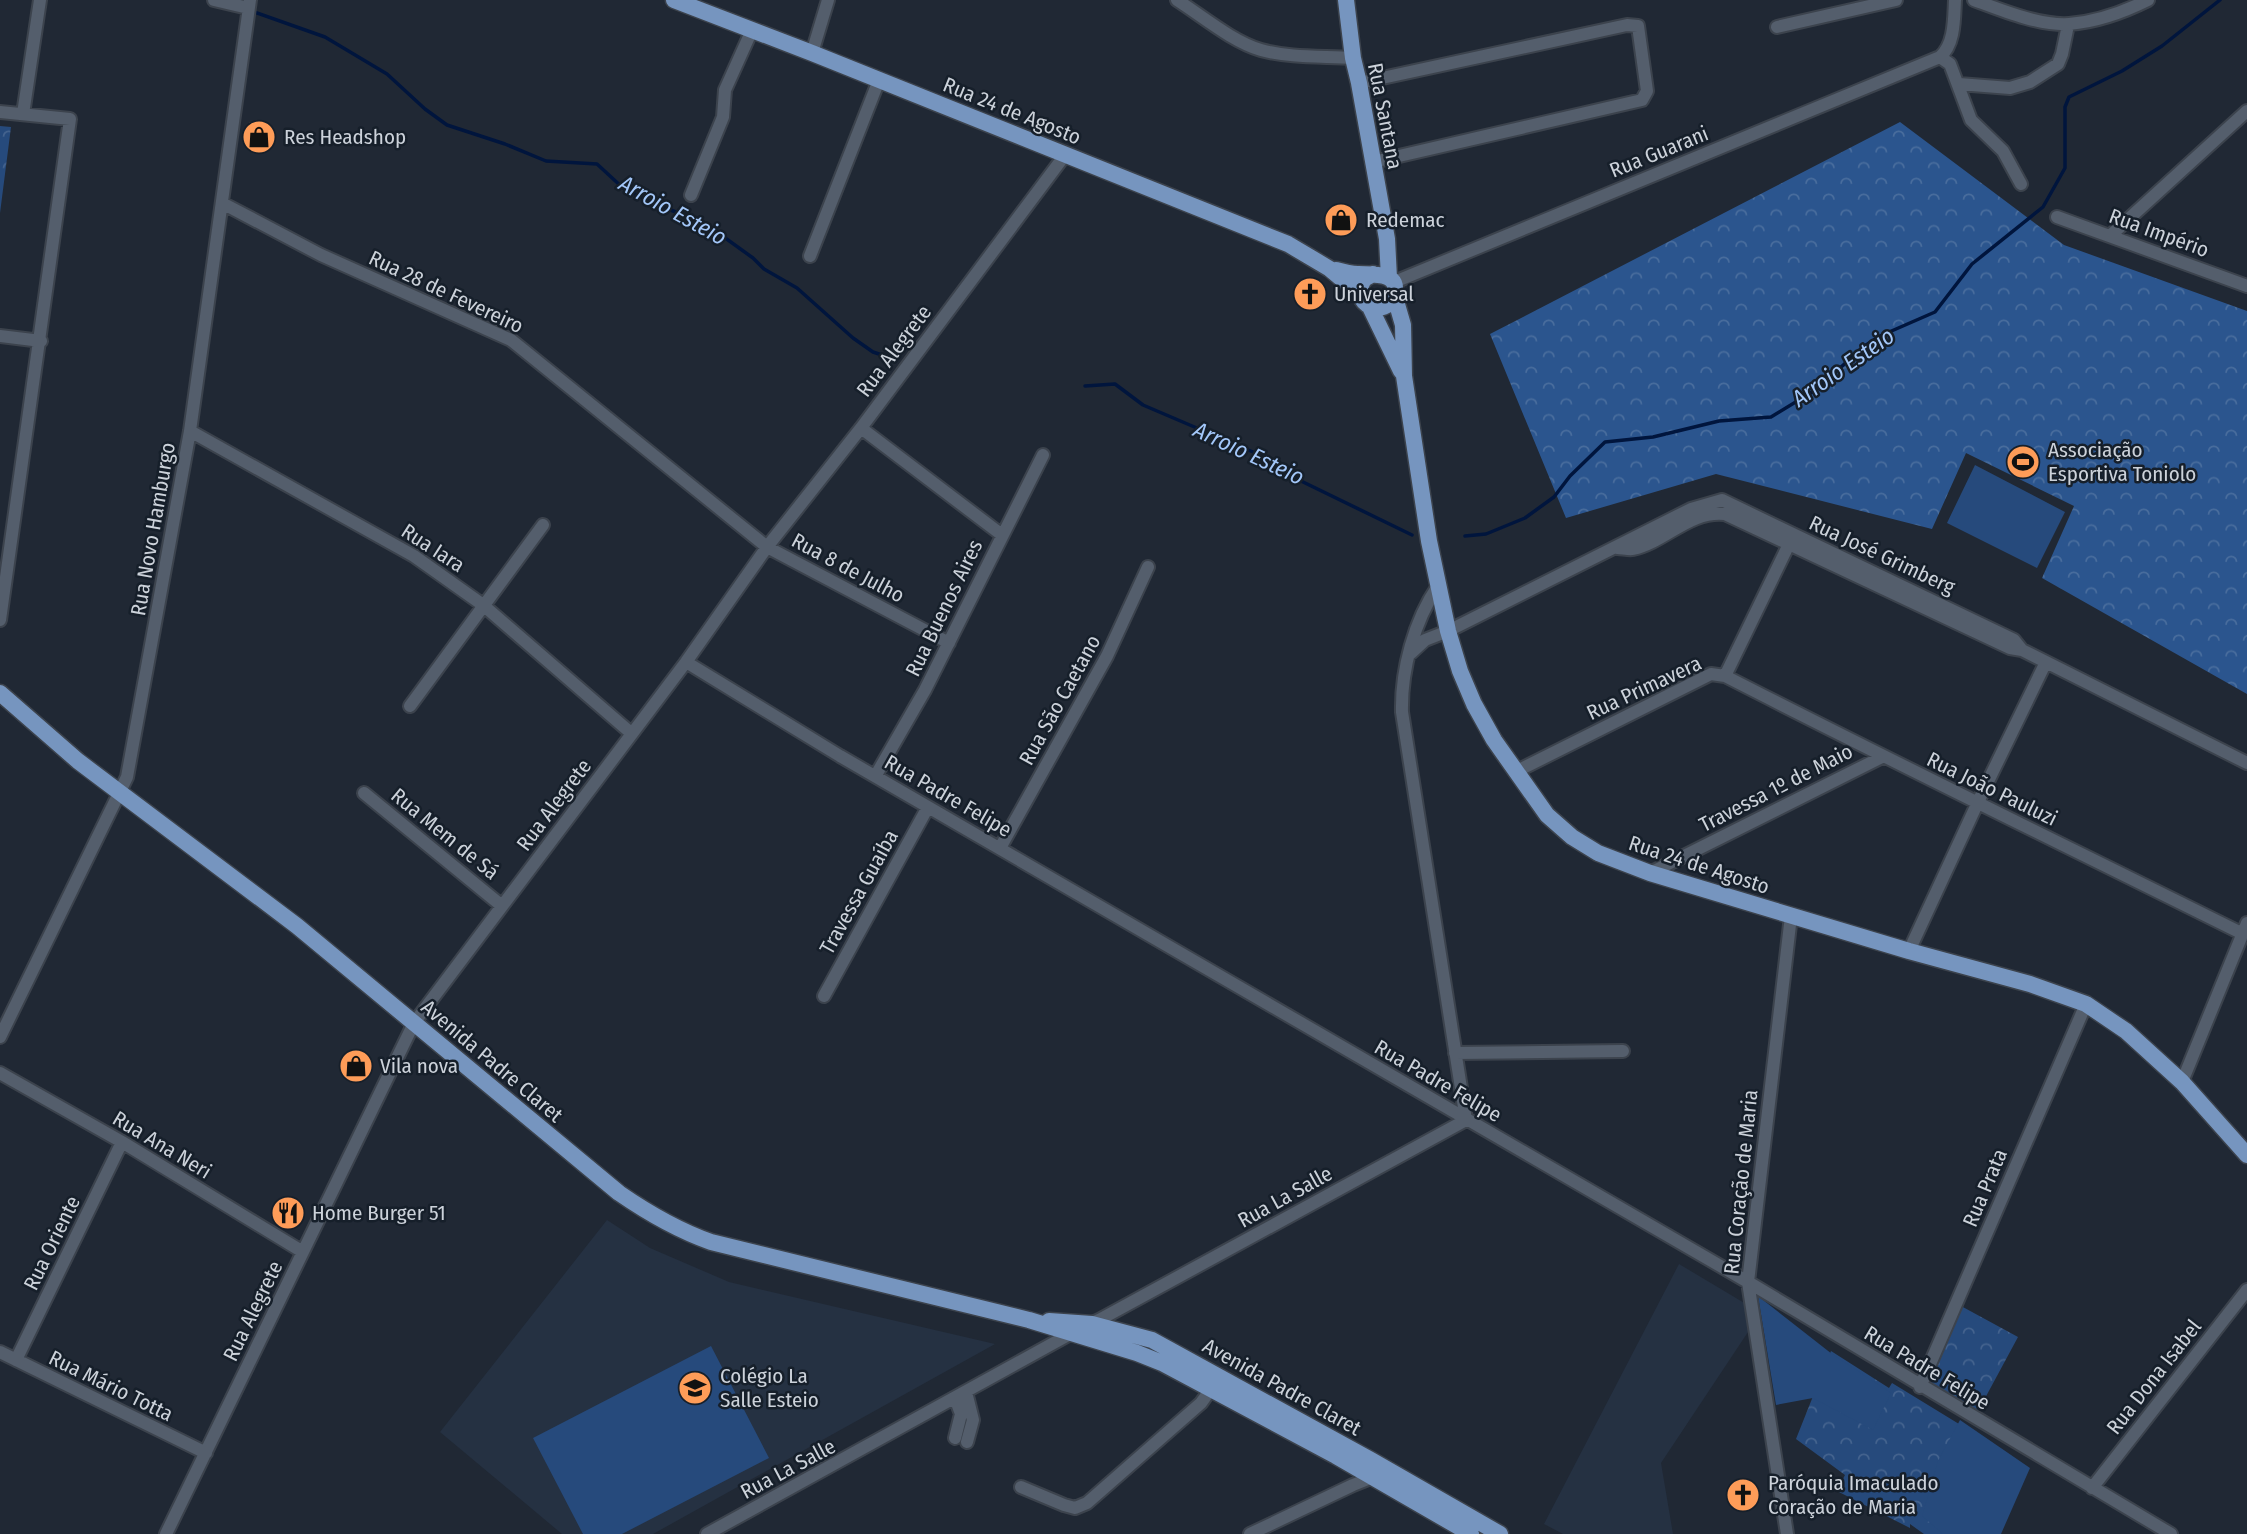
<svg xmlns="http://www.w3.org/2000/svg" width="2247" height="1534" font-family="'Fira Sans Condensed',sans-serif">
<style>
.built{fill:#253142}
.forest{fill:url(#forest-crowns)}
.park{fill:url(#park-crowns)}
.pitch{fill:#264a7c}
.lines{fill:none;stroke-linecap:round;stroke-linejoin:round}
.stream{stroke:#00153d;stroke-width:3.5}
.minor-casing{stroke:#3c434d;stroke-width:16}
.major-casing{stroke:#3c434d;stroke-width:19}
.minor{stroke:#545e6c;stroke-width:12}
.major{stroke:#7695bf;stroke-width:16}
.labels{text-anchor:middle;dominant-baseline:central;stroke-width:5;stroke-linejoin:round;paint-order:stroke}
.street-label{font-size:21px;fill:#ccd2da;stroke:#161f2a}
.poi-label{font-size:21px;fill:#ccd2da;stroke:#161f2a;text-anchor:start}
.water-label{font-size:23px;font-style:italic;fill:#a3c7f9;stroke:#161f2a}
</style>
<defs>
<pattern id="forest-crowns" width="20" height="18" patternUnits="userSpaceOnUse" patternTransform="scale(1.75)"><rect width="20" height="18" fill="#2b558e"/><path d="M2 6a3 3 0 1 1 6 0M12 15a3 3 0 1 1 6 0" fill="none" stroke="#496d9d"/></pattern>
<pattern id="park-crowns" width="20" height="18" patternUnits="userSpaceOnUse" patternTransform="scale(1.75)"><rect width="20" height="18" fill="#264a7c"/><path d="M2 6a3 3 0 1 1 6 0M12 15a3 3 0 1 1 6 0" fill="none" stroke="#44638e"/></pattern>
</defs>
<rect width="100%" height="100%" fill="#202834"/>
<path class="built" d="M 607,1220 L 650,1248 L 729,1282 L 995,1344 L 653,1534 L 562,1534 L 440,1432 Z
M 1679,1264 L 1746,1304 L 1750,1329 L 1661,1463 L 1673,1534 L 1563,1534 L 1544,1524 Z"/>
<path class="forest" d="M 1900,122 L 2064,245 L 2247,311 L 2247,694 L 2042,578 L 2074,506 L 1966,453 L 1932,529 L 1716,474 L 1566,518 L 1490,334 Z"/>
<path class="park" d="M 0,126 L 11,127 L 0,213 Z
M 1961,1306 L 2018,1337 L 1977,1413 L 1925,1384 Z
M 1831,1351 L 1889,1388 L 1892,1383 L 1959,1424 L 1994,1534 L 1924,1534 L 1910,1524 L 1910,1528 L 1837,1491 L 1845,1475 L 1796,1439 Z"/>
<path class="pitch" d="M 1975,465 L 2065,512 L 2037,568 L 1947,523 Z
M 1758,1296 L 1832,1354 L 1891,1393 L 1873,1430 L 1813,1398 L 1776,1405 Z
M 711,1346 L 769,1458 L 622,1534 L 583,1534 L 533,1438 Z
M 1960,1420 L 2030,1468 L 2001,1534 L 1943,1534 L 1922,1516 L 1938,1461 Z"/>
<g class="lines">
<path class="stream" d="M 254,12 L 325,37 L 387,74 L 425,109 L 447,125 L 505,144 L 546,161 L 597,164 L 623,188 L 657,205 L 703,222 L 753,258 L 764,269 L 797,288 L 853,338 L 873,352 L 888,357
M 1085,386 L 1115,384 L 1143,405 L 1260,455 L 1299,480 L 1412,535
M 1465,536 L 1486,534 L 1525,518 L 1554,497 L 1570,476 L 1605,442 L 1653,437 L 1719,421 L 1771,417 L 1817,389 L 1863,347 L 1880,336 L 1935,312 L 1972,264 L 2043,207 L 2065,168 L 2065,107 L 2069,97 L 2122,71 L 2162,46 L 2220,0"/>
<defs>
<path id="minor" d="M 214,0 L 248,8
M 1177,0 C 1202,16 1233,42 1261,50 C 1290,58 1323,56 1353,58
M 1974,0 C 2001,10 2040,26 2069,24 C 2095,22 2124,12 2148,0
M 1777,27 L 1896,0
M 812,53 L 828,0
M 1940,57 L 1950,64 L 1971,120 L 2003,151 L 2021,184
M 1359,83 L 1627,25 L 1638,26 L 1647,91 L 1642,100 L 1373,162
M 1959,84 L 2010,88 L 2030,82 L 2058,64 L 2062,54 L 2068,25
M 0,112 L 70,119 L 0,620
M 23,114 L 40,0
M 691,195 L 723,117 L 725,90 L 752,30
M 222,203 L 321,255 L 511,340 L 767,547 L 949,643
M 2057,217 L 2247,286
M 2111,235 L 2247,111
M 810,256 L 879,80
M 1392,283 L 1940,57 C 1955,44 1954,19 1955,0
M 0,336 L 41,341
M 861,428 L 1002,535
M 190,431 L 414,556 L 483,605 L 631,733
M 1617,548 C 1622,548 1629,550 1633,549 C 1665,542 1690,510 1725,514 L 2010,648 L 2022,650 L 2247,763
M 1438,586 C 1414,621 1401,670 1402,712 L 1466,1120
M 1411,653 L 1425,640 L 1448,631 L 1691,509 L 1722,500 L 2014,640 L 2022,650
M 686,662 L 840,756 L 1748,1282 L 2171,1534
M 1725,676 C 1897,764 2070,848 2243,934
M 410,706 L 543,525
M 1515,772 L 1711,674 L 1725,676 L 1791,540
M 876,775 L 925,690 L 1043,455
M 364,793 L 502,906
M 1000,848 L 1107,656 L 1148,567
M 1650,873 L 1882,757
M 1909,951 L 1978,802 L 2046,662
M 824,996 L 928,807
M 0,1037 L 127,777 L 190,431 L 250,0
M 1455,1053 L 1623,1051
M 0,1073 L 122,1142 L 303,1252
M 2182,1082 L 2247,923
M 0,1352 L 206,1453
M 16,1360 L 122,1142
M 1920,1387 L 2086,1004
M 966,1392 L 973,1420 L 967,1442
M 955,1398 L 961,1414 L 955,1438
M 1021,1487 L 1064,1505 L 1075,1508 L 1087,1503 L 1201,1403 L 1211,1389
M 2092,1488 L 2247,1290
M 166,1534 L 414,1023 L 686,662 L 767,547 L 861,428 L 1065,155
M 707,1534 L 1070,1334 L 1099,1320 L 1466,1120
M 1250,1534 L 1353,1485 L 1378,1475
M 1787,1534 L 1748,1282 L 1791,916"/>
<path id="major" d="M 674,0 L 812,53 L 1288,244 L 1330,269 L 1360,294
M 1346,0 L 1353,58 L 1359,83 L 1387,239 L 1389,278
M 1336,270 C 1343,272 1351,274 1358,274 C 1372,275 1401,271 1394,295 C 1386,320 1348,305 1364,279 L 1373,274
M 1394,294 L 1403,325 L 1404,376 L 1429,541 L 1448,631 L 1460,671 L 1474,704 L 1494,740 L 1547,815 L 1572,837 L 1598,853 L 1650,873 L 1909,951 L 2030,984 L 2086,1004 L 2126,1031 L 2182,1082 L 2247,1155
M 1370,307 L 1401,371
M 0,693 L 78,761 L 297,926 L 619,1193 C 648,1213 677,1230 711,1242 L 1029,1320 L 1137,1353 L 1162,1363 L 1336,1456 L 1471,1534
M 1049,1321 L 1092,1324 L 1152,1340 L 1371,1460 L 1500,1534"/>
</defs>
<use href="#minor" class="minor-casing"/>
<use href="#major" class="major-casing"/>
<use href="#minor" class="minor"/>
<use href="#major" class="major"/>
</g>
<defs>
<symbol id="shop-disc" viewBox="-11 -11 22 22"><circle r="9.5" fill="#fe9c58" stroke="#161f2a"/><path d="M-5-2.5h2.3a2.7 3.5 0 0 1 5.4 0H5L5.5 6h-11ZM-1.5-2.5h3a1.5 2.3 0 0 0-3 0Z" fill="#111"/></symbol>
<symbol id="church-disc" viewBox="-11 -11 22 22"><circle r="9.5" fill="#fe9c58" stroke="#161f2a"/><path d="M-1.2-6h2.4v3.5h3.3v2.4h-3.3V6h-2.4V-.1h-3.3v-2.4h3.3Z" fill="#111"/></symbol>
<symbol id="stadium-disc" viewBox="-11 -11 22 22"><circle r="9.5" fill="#fe9c58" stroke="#161f2a"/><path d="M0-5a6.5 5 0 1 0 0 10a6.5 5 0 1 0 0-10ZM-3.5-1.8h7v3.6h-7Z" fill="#111"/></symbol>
<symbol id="restaurant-disc" viewBox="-11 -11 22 22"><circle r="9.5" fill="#fe9c58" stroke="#161f2a"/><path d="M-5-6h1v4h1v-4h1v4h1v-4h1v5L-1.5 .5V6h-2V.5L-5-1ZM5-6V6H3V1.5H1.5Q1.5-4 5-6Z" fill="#111"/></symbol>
<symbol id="school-disc" viewBox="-11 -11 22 22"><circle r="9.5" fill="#fe9c58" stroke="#161f2a"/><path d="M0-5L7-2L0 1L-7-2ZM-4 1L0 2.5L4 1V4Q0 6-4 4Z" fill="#111"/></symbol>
</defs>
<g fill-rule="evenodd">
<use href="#shop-disc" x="240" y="118" width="38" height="38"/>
<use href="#shop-disc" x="1322" y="201" width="38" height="38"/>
<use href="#church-disc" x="1291" y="275" width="38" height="38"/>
<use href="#stadium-disc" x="2004" y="443" width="38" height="38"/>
<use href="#shop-disc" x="337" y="1047" width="38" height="38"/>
<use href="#restaurant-disc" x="269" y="1194" width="38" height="38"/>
<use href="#school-disc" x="676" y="1369" width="38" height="38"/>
<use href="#church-disc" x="1724" y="1476" width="38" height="38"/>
</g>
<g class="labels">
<g class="street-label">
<text transform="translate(1012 111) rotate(22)">Rua 24 de Agosto</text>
<text transform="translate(1385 116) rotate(79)">Rua Santana</text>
<text transform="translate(1659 152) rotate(-22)">Rua Guarani</text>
<text transform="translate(2159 233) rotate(20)">Rua Império</text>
<text transform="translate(446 292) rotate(25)">Rua 28 de Fevereiro</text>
<text transform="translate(894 351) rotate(-53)">Rua Alegrete</text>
<text transform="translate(153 529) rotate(-80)">Rua Novo Hamburgo</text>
<text transform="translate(433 548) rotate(33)">Rua Iara</text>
<text transform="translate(1882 555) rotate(25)">Rua José Grimberg</text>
<text transform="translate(848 568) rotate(28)">Rua 8 de Julho</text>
<text transform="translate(944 608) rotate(-64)">Rua Buenos Aires</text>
<text transform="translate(1644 688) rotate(-25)">Rua Primavera</text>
<text transform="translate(1060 700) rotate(-61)">Rua São Caetano</text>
<text transform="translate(1776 788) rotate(-27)">Travessa 1º de Maio</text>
<text transform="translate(1992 789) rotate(26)">Rua João Pauluzi</text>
<text transform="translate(948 796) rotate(30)">Rua Padre Felipe</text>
<text transform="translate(554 805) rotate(-53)">Rua Alegrete</text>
<text transform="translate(445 834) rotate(39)">Rua Mem de Sá</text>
<text transform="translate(1699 865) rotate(18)">Rua 24 de Agosto</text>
<text transform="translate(859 892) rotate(-61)">Travessa Guaíba</text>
<text transform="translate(492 1061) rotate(40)">Avenida Padre Claret</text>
<text transform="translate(1438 1081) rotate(30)">Rua Padre Felipe</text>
<text transform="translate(162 1145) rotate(31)">Rua Ana Neri</text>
<text transform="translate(1741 1182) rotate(-84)">Rua Coração de Maria</text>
<text transform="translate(1985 1188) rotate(-67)">Rua Prata</text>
<text transform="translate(1285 1197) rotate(-29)">Rua La Salle</text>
<text transform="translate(52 1243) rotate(-64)">Rua Oriente</text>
<text transform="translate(253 1311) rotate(-64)">Rua Alegrete</text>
<text transform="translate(1927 1368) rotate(31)">Rua Padre Felipe</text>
<text transform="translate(2154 1377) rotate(-52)">Rua Dona Isabel</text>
<text transform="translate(111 1386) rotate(26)">Rua Mário Totta</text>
<text transform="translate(1282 1387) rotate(29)">Avenida Padre Claret</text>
<text transform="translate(788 1469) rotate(-28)">Rua La Salle</text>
</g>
<g class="poi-label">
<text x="284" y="137">Res Headshop</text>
<text x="1366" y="220">Redemac</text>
<text x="1334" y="294">Universal</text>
<text x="2048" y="450">Associação<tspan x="2048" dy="24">Esportiva Toniolo</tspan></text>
<text x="380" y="1066">Vila nova</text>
<text x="312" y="1213">Home Burger 51</text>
<text x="720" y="1376">Colégio La<tspan x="720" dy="24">Salle Esteio</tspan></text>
<text x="1768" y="1483">Paróquia Imaculado<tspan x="1768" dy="24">Coração de Maria</tspan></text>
</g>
<g class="water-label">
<text transform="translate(673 210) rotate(29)">Arroio Esteio</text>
<text transform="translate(1843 367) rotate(-35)">Arroio Esteio</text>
<text transform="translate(1249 453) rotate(25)">Arroio Esteio</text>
</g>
</g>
</svg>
